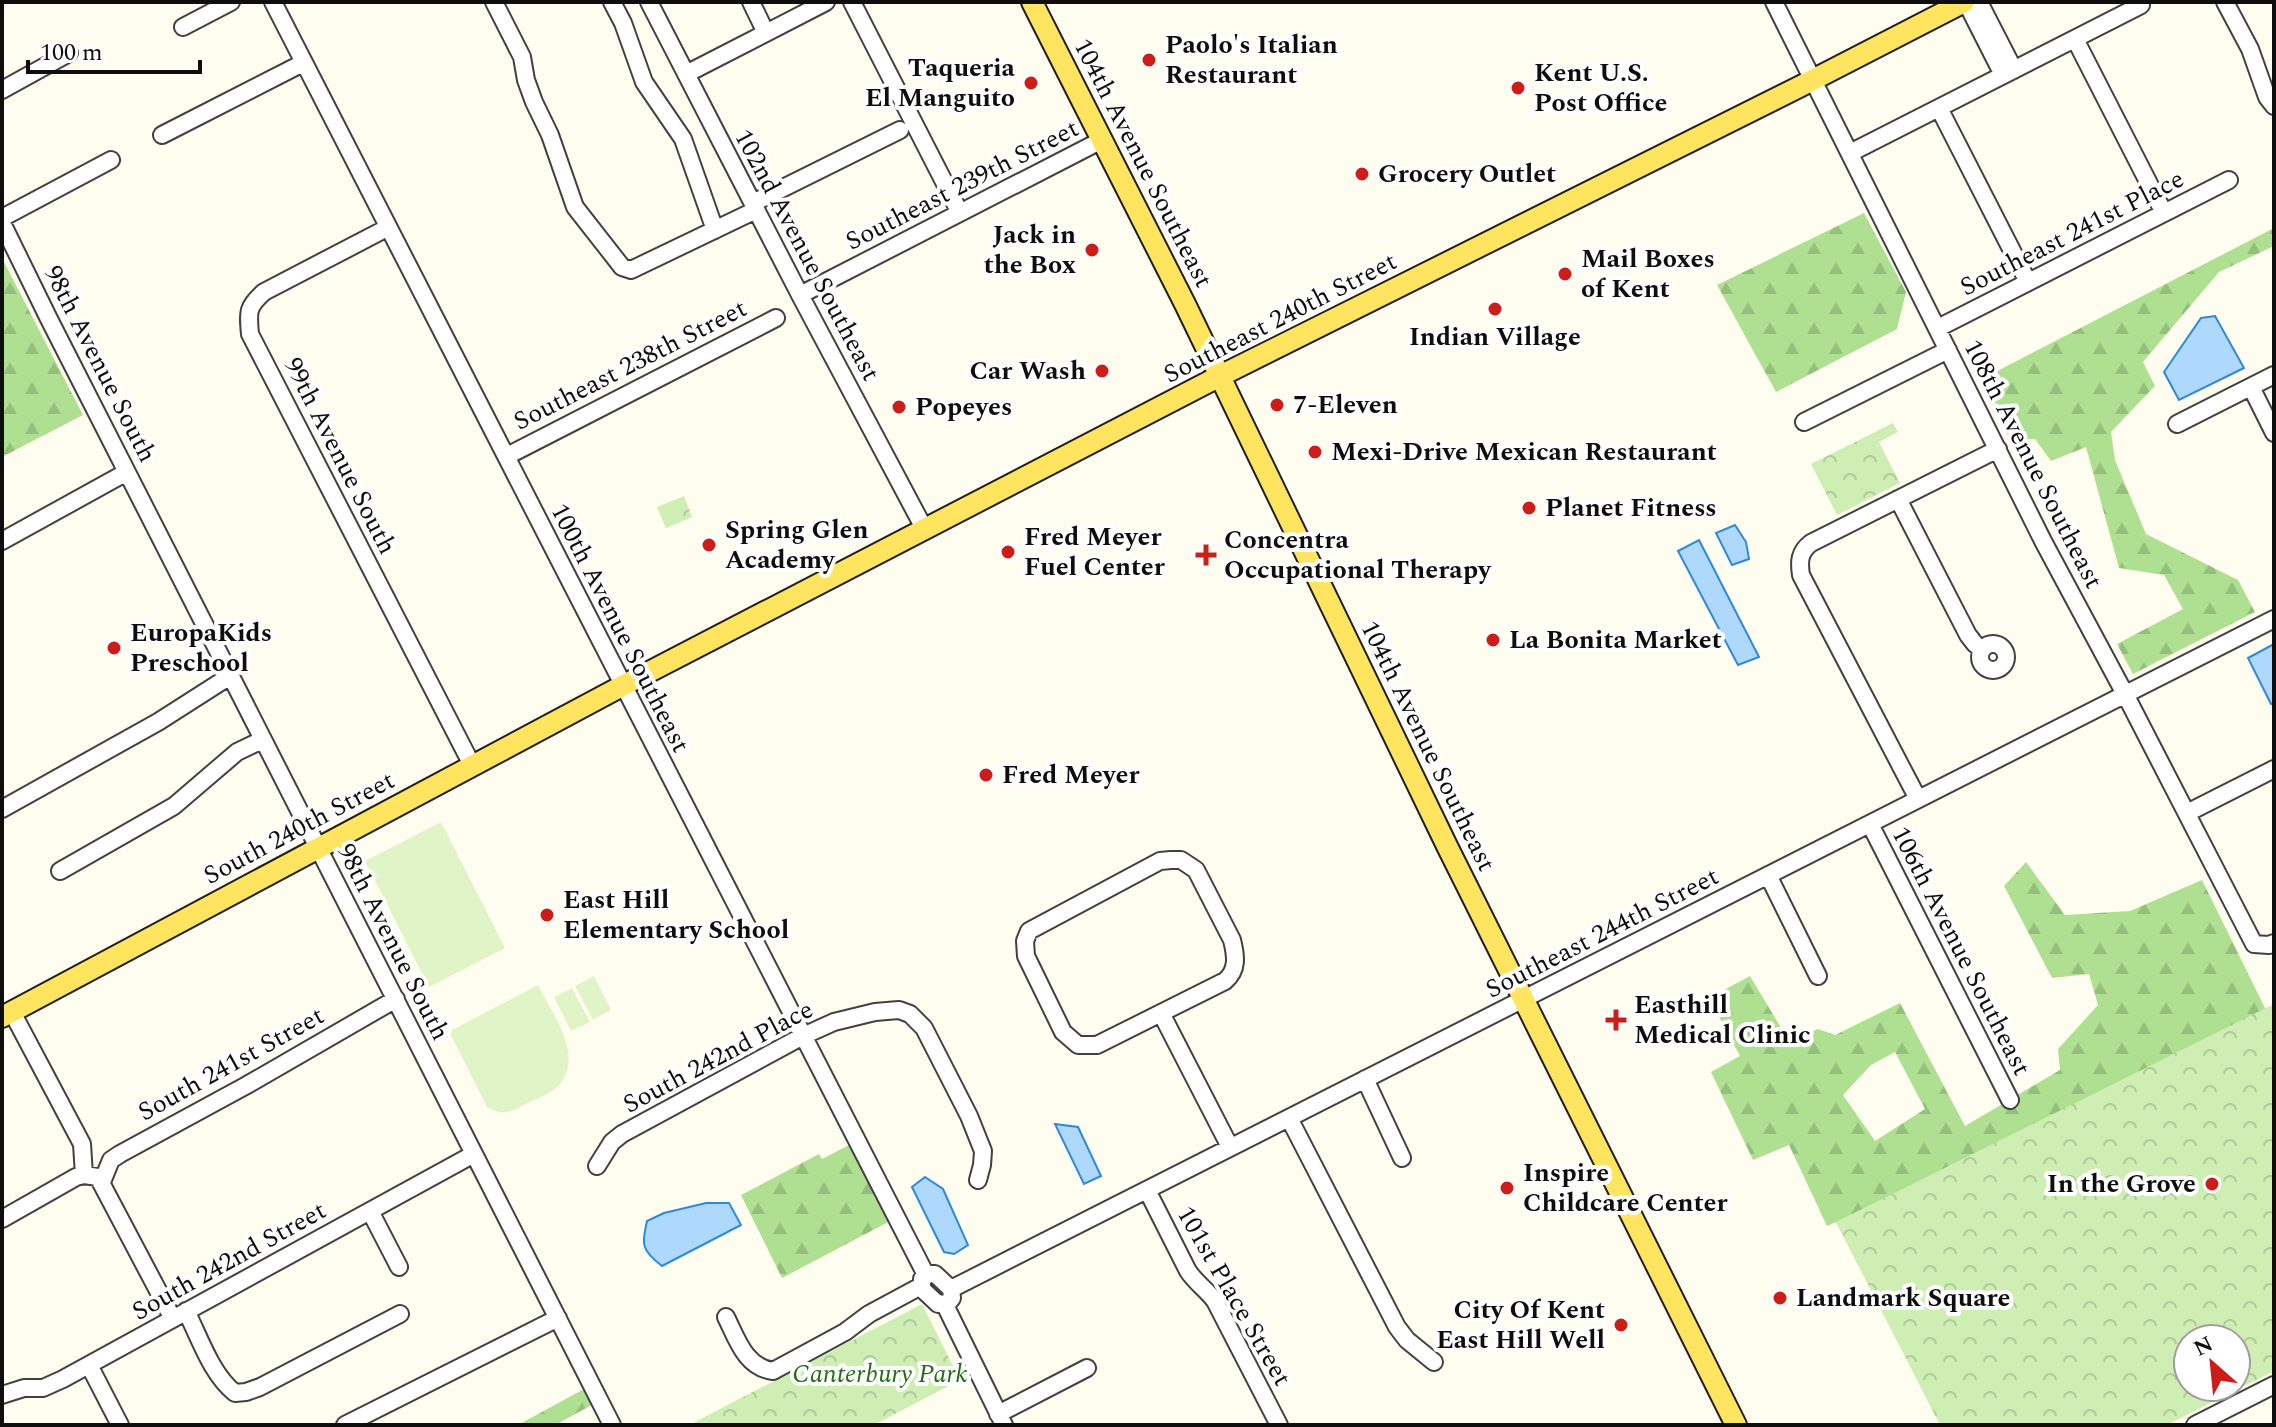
<svg xmlns="http://www.w3.org/2000/svg" width="2276" height="1427" font-family="Spectral,serif">
<style>
.forest{fill:url(#forest-firs);fill-rule:evenodd}
.park{fill:url(#park-crowns);fill-rule:evenodd}
.pitch{fill:#e1f4c7}
.water{fill:#aed9fc;stroke:#2e88db;stroke-width:2}
.lines{fill:none;stroke-linecap:round;stroke-linejoin:round}
.minor-casing{stroke:#414141;stroke-width:20}
.major-casing{stroke:#1f1f1f;stroke-width:24}
.minor{stroke:#fff;stroke-width:16}
.major{stroke:#ffe45f;stroke-width:20}
.poi-dot{fill:#cc1d18;stroke:#fff;stroke-width:3}
.labels{text-anchor:middle;dominant-baseline:central;stroke-width:8;stroke-linejoin:round;paint-order:stroke}
.poi-label{font-size:26px;font-weight:bold;fill:#0e0e0e;stroke:#fff;text-anchor:start}
.street-label{font-size:26px;fill:#0e0e0e;stroke:#fff}
.park-label{font-size:26px;font-style:italic;fill:#236d17;stroke:#fff}
</style>
<defs>
<pattern id="forest-firs" width="22" height="20" patternUnits="userSpaceOnUse" patternTransform="scale(2)"><rect width="22" height="20" fill="#afe092"/><path d="M5 1l3.5 6h-7zM16 11l3.5 6h-7z" fill="#95bf7d"/></pattern>
<pattern id="park-crowns" width="20" height="18" patternUnits="userSpaceOnUse" patternTransform="scale(2)"><rect width="20" height="18" fill="#ceeeb4"/><path d="M2 6a3 3 0 1 1 6 0M12 15a3 3 0 1 1 6 0" fill="none" stroke="#b0cb9a"/></pattern>
</defs>
<rect width="100%" height="100%" fill="#fffdef"/>
<path class="forest" d="M 1864,213 L 1906,292 L 1897,329 L 1776,392 L 1717,285 Z
M 2274,228 L 2274,246 L 2219,272 L 2143,362 L 2155,386 L 2111,432 L 2115,460 L 2146,534 L 2238,580 L 2255,612 L 2133,674 L 2117,644 L 2183,609 L 2164,575 L 2119,568 L 2086,447 L 2051,461 L 2035,439 L 2010,440 L 1980,380 Z
M 2,258 L 83,415 L 2,457 Z
M 2026,862 L 2065,915 L 2130,911 L 2202,880 L 2265,1008 L 2274,1016 L 1933,1410 L 1836,1222 L 1827,1226 L 1789,1145 L 1753,1160 L 1711,1072 L 1740,1056 L 1709,998 L 1750,976 L 1789,1041 L 1818,1029 L 1835,1035 L 1900,1003 L 1965,1126 L 2060,1070 L 2058,1049 L 2098,1005 L 2089,974 L 2052,978 L 2004,886 ZM 1895,1052 L 1925,1109 L 1875,1141 L 1843,1095 L 1871,1065 Z
M 853,1143 L 892,1220 L 782,1278 L 741,1195 L 819,1154 L 822,1159 Z
M 584,1389 L 592,1405 L 555,1425 L 518,1425 Z"/>
<path class="park" d="M 1893,423 L 1898,432 L 1879,442 L 1900,483 L 1837,515 L 1811,464 Z
M 684,496 L 692,517 L 666,528 L 657,507 Z
M 2274,1004 L 2274,1371 L 2167,1425 L 1940,1425 L 1836,1222 ZM 2188,1339 L 2236,1339 L 2236,1387 L 2188,1387 Z
M 922,1304 L 960,1380 L 874,1425 L 694,1425 L 693,1423 Z"/>
<path class="pitch" d="M 441,822 L 505,948 L 429,987 L 365,861 Z
M 594,976 L 611,1010 L 593,1020 L 575,986 Z
M 538,985 C 552,1013 584,1055 560,1084 C 552,1093 539,1098 528,1103 C 513,1111 503,1117 487,1107 L 451,1035 L 452,1030 Z
M 572,988 L 590,1022 L 571,1031 L 554,997 Z"/>
<path class="water" d="M 2215,316 L 2244,368 L 2179,400 L 2164,372 L 2201,318 Z
M 1735,525 L 1746,542 L 1749,559 L 1732,565 L 1716,533 Z
M 1699,540 L 1759,657 L 1738,665 L 1678,551 Z
M 2274,644 L 2274,703 L 2271,704 L 2248,658 Z
M 1055,1124 L 1078,1127 L 1101,1176 L 1084,1184 Z
M 925,1177 L 943,1189 L 968,1245 L 954,1254 L 944,1252 L 912,1187 Z
M 706,1203 L 729,1203 L 741,1225 L 662,1266 C 641,1250 642,1245 647,1221 L 664,1213 Z"/>
<g class="lines">
<defs>
<path id="minor" d="M 273,2 L 926,1275
M 494,2 L 522,57 L 526,80 L 534,102 L 550,135 L 575,207 L 622,267 L 631,270 L 756,210
M 612,2 L 623,23 L 644,82 L 683,139 L 715,230
M 649,2 L 800,295 L 925,530
M 751,2 L 766,33
M 852,2 L 960,213
M 1774,2 L 2043,541 L 2125,694 L 2254,944 L 2269,945 L 2274,943
M 1966,2 L 2003,75
M 1979,2 L 2014,70
M 2225,2 L 2250,49 L 2267,97 L 2274,106
M 183,27 L 231,2
M 2075,39 L 2164,213
M 686,74 L 826,2
M 2,90 L 69,53
M 1939,108 L 2028,282
M 162,135 L 303,63
M 1850,153 L 2141,5
M 753,203 L 900,130
M 2,218 L 111,160
M 2,223 L 49,319 L 612,1425
M 387,228 L 264,292 C 247,307 248,312 250,334 L 472,765
M 800,295 L 1102,140
M 1938,328 L 2229,180
M 2251,387 L 2274,433
M 1804,422 L 1948,350
M 2177,424 L 2274,375
M 507,456 L 776,318
M 1898,499 L 1968,635 L 1975,644 L 1982,650
M 2,541 L 127,472
M1980 657a13 13 0 1 1 26 0a13 13 0 1 1-26 0Z
M 1918,799 L 1801,575 C 1799,562 1799,552 1811,543 L 1998,449
M 2,809 L 158,722 L 230,676
M 2187,813 L 2274,769
M 1870,824 L 2010,1100
M 1171,860 L 1181,860 L 1196,870 L 1232,940 C 1236,956 1238,970 1225,981 L 1097,1045 L 1078,1045 L 1063,1032 L 1026,956 L 1025,941 L 1029,931 L 1160,861 Z
M 60,871 L 174,806 L 237,752 L 262,740
M 1768,875 L 1818,976
M 12,1012 L 82,1144 L 84,1175
M 1161,1013 L 1230,1147
M 1365,1079 L 1402,1158
M 1289,1118 L 1397,1327 L 1407,1340 L 1434,1362
M 597,1166 L 612,1142 L 622,1134 L 803,1036 L 834,1022 L 875,1012 L 899,1010 L 910,1014 L 924,1028 L 969,1116 L 983,1151 L 982,1165 L 978,1180
M 102,1182 L 111,1160 L 120,1154 L 247,1085 L 396,999
M 1147,1190 L 1188,1271 C 1196,1283 1207,1290 1215,1301 L 1279,1425
M 370,1211 L 399,1267
M 2,1219 L 76,1177 L 84,1175 L 98,1177 L 173,1319
M 929,1274 L 935,1274 L 951,1289 L 952,1298 L 948,1303 L 938,1304 L 922,1289 L 922,1279 Z
M 951,1289 L 2274,619
M 945,1305 L 1004,1425
M 186,1311 C 200,1338 211,1374 235,1393 L 246,1392 L 260,1387 L 400,1314
M 726,1317 C 737,1339 745,1367 773,1371 L 845,1332 L 869,1314 L 921,1286
M 89,1365 L 120,1425
M 2,1395 L 24,1388 L 43,1388 L 63,1379 L 474,1154
M 998,1414 L 1087,1368
M 345,1425 L 558,1318
M 2195,1425 L 2274,1385"/>
<path id="major" d="M 1032,2 L 1185,304 L 1447,846 L 1736,1425
M 2,1017 L 622,686 L 1220,376 L 1799,87 L 1964,2"/>
</defs>
<use href="#minor" class="minor-casing"/>
<use href="#major" class="major-casing"/>
<use href="#minor" class="minor"/>
<use href="#major" class="major"/>
</g>
<g class="poi-dot">
<circle cx="1149" cy="60" r="8"/>
<circle cx="1031" cy="83" r="8"/>
<circle cx="1518" cy="88" r="8"/>
<circle cx="1362" cy="174" r="8"/>
<circle cx="1092" cy="250" r="8"/>
<circle cx="1565" cy="274" r="8"/>
<circle cx="1495" cy="309" r="8"/>
<circle cx="1102" cy="371" r="8"/>
<circle cx="1277" cy="405" r="8"/>
<circle cx="899" cy="407" r="8"/>
<circle cx="1315" cy="452" r="8"/>
<circle cx="1529" cy="508" r="8"/>
<circle cx="709" cy="545" r="8"/>
<circle cx="1008" cy="552" r="8"/>
<path d="M1202 543h8v8h8v8h-8v8h-8v-8h-8v-8h8z"/>
<circle cx="1493" cy="640" r="8"/>
<circle cx="114" cy="648" r="8"/>
<circle cx="986" cy="775" r="8"/>
<circle cx="547" cy="915" r="8"/>
<path d="M1612 1008h8v8h8v8h-8v8h-8v-8h-8v-8h8z"/>
<circle cx="2212" cy="1184" r="8"/>
<circle cx="1507" cy="1188" r="8"/>
<circle cx="1780" cy="1298" r="8"/>
<circle cx="1621" cy="1325" r="8"/>
</g>
<g class="labels">
<g class="poi-label">
<text x="1165" y="45">Paolo's Italian<tspan x="1165" dy="30">Restaurant</tspan></text>
<text x="1015" y="68" text-anchor="end">Taqueria<tspan x="1015" dy="30">El Manguito</tspan></text>
<text x="1534" y="73">Kent U.S.<tspan x="1534" dy="30">Post Office</tspan></text>
<text x="1378" y="174">Grocery Outlet</text>
<text x="1076" y="235" text-anchor="end">Jack in<tspan x="1076" dy="30">the Box</tspan></text>
<text x="1581" y="259">Mail Boxes<tspan x="1581" dy="30">of Kent</tspan></text>
<text x="1495" y="337" text-anchor="middle">Indian Village</text>
<text x="1086" y="371" text-anchor="end">Car Wash</text>
<text x="1293" y="405">7-Eleven</text>
<text x="915" y="407">Popeyes</text>
<text x="1331" y="452">Mexi-Drive Mexican Restaurant</text>
<text x="1545" y="508">Planet Fitness</text>
<text x="725" y="530">Spring Glen<tspan x="725" dy="30">Academy</tspan></text>
<text x="1024" y="537">Fred Meyer<tspan x="1024" dy="30">Fuel Center</tspan></text>
<text x="1224" y="540">Concentra<tspan x="1224" dy="30">Occupational Therapy</tspan></text>
<text x="130" y="633">EuropaKids<tspan x="130" dy="30">Preschool</tspan></text>
<text x="1509" y="640">La Bonita Market</text>
<text x="1002" y="775">Fred Meyer</text>
<text x="563" y="900">East Hill<tspan x="563" dy="30">Elementary School</tspan></text>
<text x="1634" y="1005">Easthill<tspan x="1634" dy="30">Medical Clinic</tspan></text>
<text x="1523" y="1173">Inspire<tspan x="1523" dy="30">Childcare Center</tspan></text>
<text x="2196" y="1184" text-anchor="end">In the Grove</text>
<text x="1796" y="1298">Landmark Square</text>
<text x="1605" y="1310" text-anchor="end">City Of Kent<tspan x="1605" dy="30">East Hill Well</tspan></text>
</g>
<g class="street-label">
<text transform="translate(1143 163) rotate(63)">104th Avenue Southeast</text>
<text transform="translate(962 185) rotate(-27)">Southeast 239th Street</text>
<text transform="translate(2072 233) rotate(-27)">Southeast 241st Place</text>
<text transform="translate(807 255) rotate(62)">102nd Avenue Southeast</text>
<text transform="translate(1280 318) rotate(-27)">Southeast 240th Street</text>
<text transform="translate(100 364) rotate(63)">98th Avenue South</text>
<text transform="translate(630 365) rotate(-27)">Southeast 238th Street</text>
<text transform="translate(340 456) rotate(63)">99th Avenue South</text>
<text transform="translate(2033 464) rotate(63)">108th Avenue Southeast</text>
<text transform="translate(620 628) rotate(63)">100th Avenue Southeast</text>
<text transform="translate(1428 746) rotate(64)">104th Avenue Southeast</text>
<text transform="translate(299 828) rotate(-28)">South 240th Street</text>
<text transform="translate(1602 933) rotate(-27)">Southeast 244th Street</text>
<text transform="translate(393 942) rotate(63)">98th Avenue South</text>
<text transform="translate(1961 951) rotate(63)">106th Avenue Southeast</text>
<text transform="translate(718 1057) rotate(-28)">South 242nd Place</text>
<text transform="translate(231 1064) rotate(-29)">South 241st Street</text>
<text transform="translate(229 1261) rotate(-29)">South 242nd Street</text>
<text transform="translate(1234 1296) rotate(60)">101st Place Street</text>
</g>
<g class="park-label">
<text x="880" y="1374">Canterbury Park</text>
</g>
</g>
<rect width="2276" height="1427" fill="none" stroke="#0e0e0e" stroke-width="8"/>
<g transform="translate(2212 1363) rotate(333)"><circle r="38" fill="#ffffff" stroke="#9f9f9f" stroke-width="2"/>
<path d="M0-6L14 30L0 20L-14 30Z" fill="#cc1d18"/>
<text y="-12" font-size="22" font-weight="bold" text-anchor="middle" fill="#0e0e0e">N</text>
</g>
<path d="M28 60v12h172v-12" fill="none" stroke="#0e0e0e" stroke-width="4"/>
<text x="40" y="60" font-size="24" fill="#0e0e0e" stroke="#ffffff" stroke-width="6" paint-order="stroke">100 m</text>
</svg>
